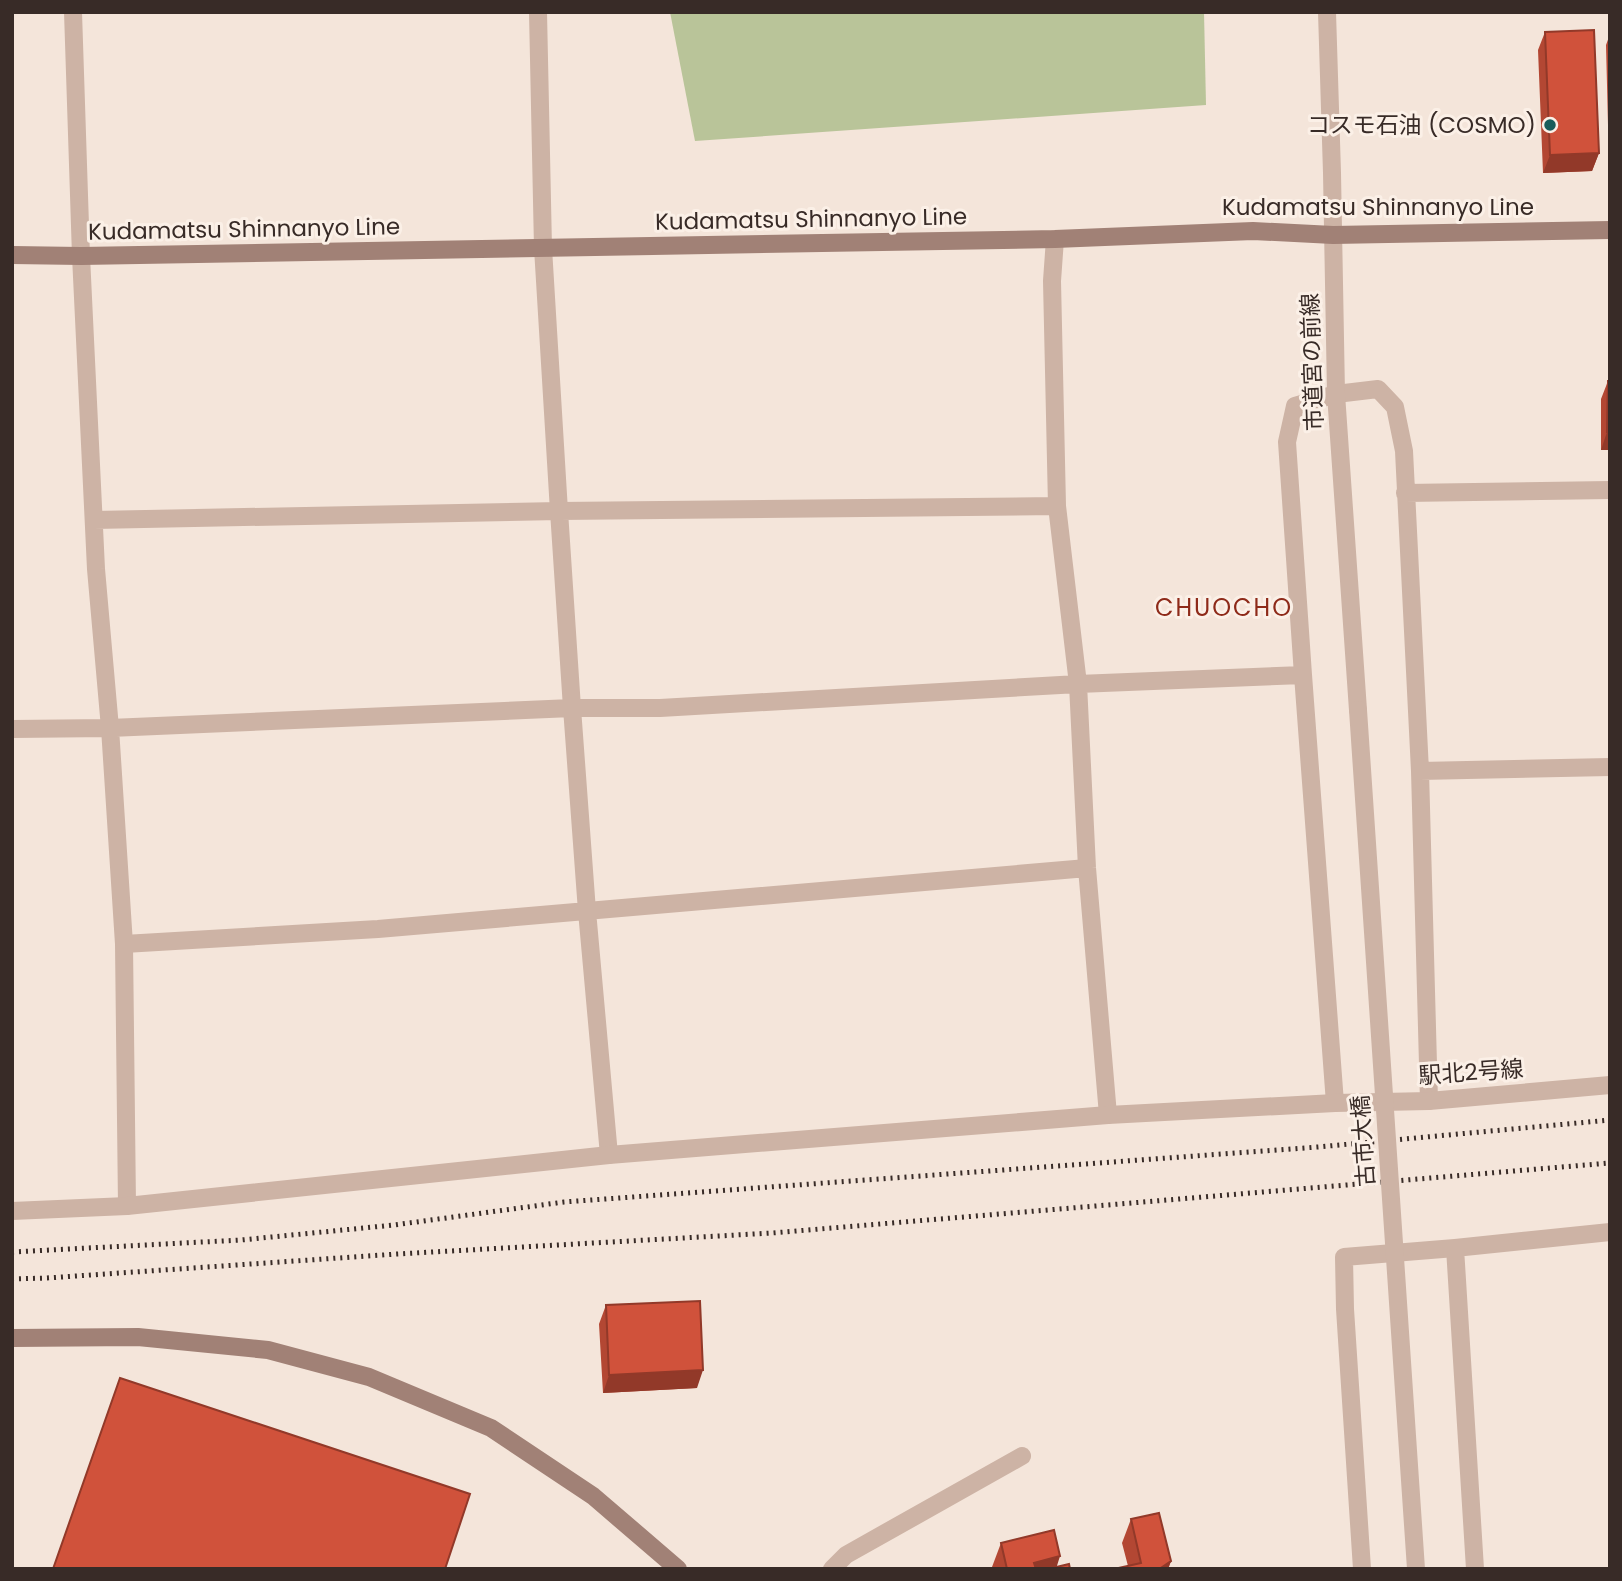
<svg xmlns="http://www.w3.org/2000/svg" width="1622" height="1581" font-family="Poppins,'Noto Sans JP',sans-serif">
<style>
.pitch{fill:#b9c499}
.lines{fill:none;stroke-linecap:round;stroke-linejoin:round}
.minor{stroke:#cdb3a5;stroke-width:18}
.tertiary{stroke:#cdb3a5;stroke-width:18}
.secondary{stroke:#a18176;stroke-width:18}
.rail{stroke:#382b27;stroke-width:5;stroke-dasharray:2 5;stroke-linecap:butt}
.tertiary-bridge{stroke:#cdb3a5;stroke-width:18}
.wall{fill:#b34733}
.shaded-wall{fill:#923929}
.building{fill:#d0523b;stroke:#923929;stroke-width:2}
.poi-dot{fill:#195d5b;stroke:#fbf0e7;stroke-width:2.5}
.labels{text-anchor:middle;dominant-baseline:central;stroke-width:6;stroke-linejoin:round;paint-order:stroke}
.poi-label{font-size:23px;fill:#382b27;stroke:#fbf0e7;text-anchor:end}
.street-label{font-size:23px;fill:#382b27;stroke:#fbf0e7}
.neighbourhood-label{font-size:24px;letter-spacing:2px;fill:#8e2a19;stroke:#fbf0e7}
</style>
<rect width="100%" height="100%" fill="#f4e5da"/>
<path class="pitch" d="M 670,12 L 1204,12 L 1206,105 L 695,141 Z"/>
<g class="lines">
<path class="minor" d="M 73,12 L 81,256 L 96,569 L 110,728 L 124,944 L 127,1206
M 538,12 L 543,248 L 559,511 L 572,708 L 587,911 L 609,1155
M 1055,239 L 1052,281 L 1057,506 L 1078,684 L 1087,868 L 1108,1115
M 1405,493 L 1610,490
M 94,520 L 559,511 L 1057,506
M 12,729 L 110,728 L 572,708 L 660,708 L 1078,684 L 1303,675
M 1420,771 L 1610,767
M 124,944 L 378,929 L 1087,868
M 1335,1103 L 1303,675 L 1287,442 L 1295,406 L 1336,394 L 1378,389 L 1395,407 L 1404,451 L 1420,771 L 1429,1101
M 1455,1248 L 1475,1569
M 832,1569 L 846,1555 L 1022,1456
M 1362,1569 L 1345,1309 L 1344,1257 L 1455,1248 L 1610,1232"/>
<path class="tertiary" d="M 1327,12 L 1332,173 L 1336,394 L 1358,710
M 12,1211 L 127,1206 L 609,1155 L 1108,1115 L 1335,1103 L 1429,1101 L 1610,1085"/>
<path class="secondary" d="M 12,255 L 81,256 L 1055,239 L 1253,231 L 1333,235 L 1610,230
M 12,1338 L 138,1337 L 268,1350 L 369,1377 L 491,1428 L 593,1496 L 678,1569"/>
<path class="rail" d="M 12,1252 L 241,1240 L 394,1225 L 564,1202 L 1318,1147 L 1610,1120
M 12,1279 L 47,1278 L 397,1254 L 772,1233 L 1610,1163"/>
<path class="tertiary-bridge" d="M 1358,710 L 1416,1569"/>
</g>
<path class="wall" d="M 1545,32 L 1599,153 L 1592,171 L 1543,173 L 1538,50 Z
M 1610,34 L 1610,165 L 1609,165 L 1606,45 Z
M 1608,381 L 1610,450 L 1601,450 L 1601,399 Z
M 606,1305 L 697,1388 L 603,1393 L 599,1324 Z
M 1131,1519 L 1171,1561 L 1168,1569 L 1114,1569 L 1128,1566 L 1122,1543 Z
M 1001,1543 L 1056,1567 L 1070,1569 L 993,1569 L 992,1567 Z"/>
<path class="shaded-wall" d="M 1599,153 L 1592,171 L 1543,173 L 1550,155 Z
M 1607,432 L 1610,432 L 1610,450 L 1601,450 Z
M 703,1370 L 697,1388 L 603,1393 L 609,1375 Z
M 1060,1556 L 1056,1569 L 1032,1569 L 1034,1563 Z
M 1171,1561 L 1168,1569 L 1161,1569 L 1161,1568 Z"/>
<path class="building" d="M 1594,30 L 1599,153 L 1550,155 L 1545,32 Z
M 1608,381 L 1610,381 L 1610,432 L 1607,432 Z
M 700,1301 L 703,1370 L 609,1375 L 606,1305 Z
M 120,1378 L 470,1494 L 445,1569 L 53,1569 Z
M 1159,1513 L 1171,1561 L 1161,1568 L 1162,1569 L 1114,1569 L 1141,1563 L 1131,1519 Z
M 1054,1530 L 1060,1556 L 1034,1563 L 1036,1569 L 1007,1569 L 1001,1543 Z
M 1069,1564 L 1070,1569 L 1048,1569 Z"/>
<circle class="poi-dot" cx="1550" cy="125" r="7"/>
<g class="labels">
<g class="poi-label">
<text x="1536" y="125">コスモ石油 (COSMO)</text>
</g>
<g class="street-label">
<text x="1378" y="207">Kudamatsu Shinnanyo Line</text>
<text transform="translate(811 219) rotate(-1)">Kudamatsu Shinnanyo Line</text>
<text transform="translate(244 229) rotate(-1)">Kudamatsu Shinnanyo Line</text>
<text transform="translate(1312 362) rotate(-92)">市道宮の前線</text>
<text transform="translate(1471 1072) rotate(-4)">駅北2号線</text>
<text transform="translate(1363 1141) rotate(-94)">古市大橋</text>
</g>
<g class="neighbourhood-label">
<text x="1224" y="607">CHUOCHO</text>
</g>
</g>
<rect width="1622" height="1581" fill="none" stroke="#382b27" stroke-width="28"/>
</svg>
